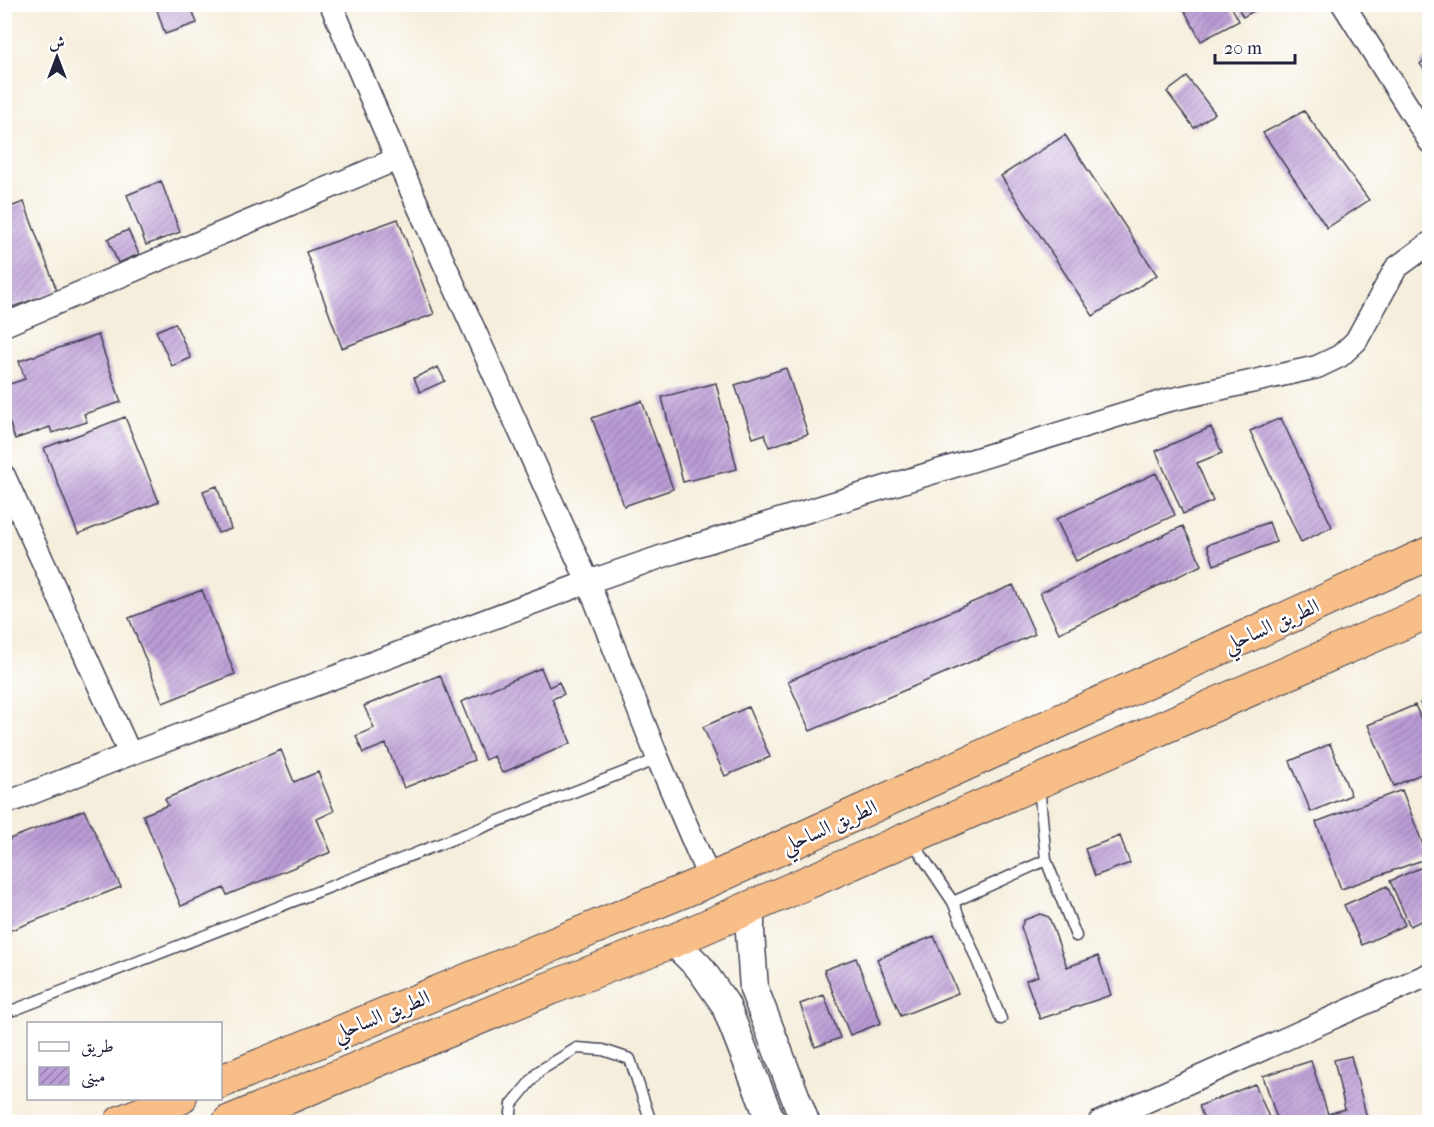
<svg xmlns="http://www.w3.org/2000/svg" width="1434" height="1127" font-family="'IM FELL French Canon',Amiri,serif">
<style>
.building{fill:url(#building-hatch)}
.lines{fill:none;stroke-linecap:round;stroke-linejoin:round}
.service-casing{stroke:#424153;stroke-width:13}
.minor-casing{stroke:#424153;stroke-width:25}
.tertiary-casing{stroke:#424153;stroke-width:31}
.trunk-casing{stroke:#424153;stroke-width:35}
.service{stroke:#fff;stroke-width:10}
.minor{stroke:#fff;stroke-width:22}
.tertiary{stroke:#fff;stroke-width:28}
.trunk{stroke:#f7be87;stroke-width:33}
.labels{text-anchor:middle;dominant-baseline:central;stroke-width:5;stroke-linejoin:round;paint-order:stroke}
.street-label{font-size:21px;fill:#22223b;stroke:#fff}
</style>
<defs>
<pattern id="building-hatch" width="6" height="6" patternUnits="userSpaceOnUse" patternTransform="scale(1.5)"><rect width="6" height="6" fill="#bb9cd6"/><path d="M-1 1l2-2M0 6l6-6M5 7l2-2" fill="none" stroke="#987faf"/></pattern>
</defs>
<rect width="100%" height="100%" fill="#fff"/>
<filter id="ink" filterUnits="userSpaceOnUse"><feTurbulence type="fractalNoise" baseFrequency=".0167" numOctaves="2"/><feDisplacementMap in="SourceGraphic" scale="12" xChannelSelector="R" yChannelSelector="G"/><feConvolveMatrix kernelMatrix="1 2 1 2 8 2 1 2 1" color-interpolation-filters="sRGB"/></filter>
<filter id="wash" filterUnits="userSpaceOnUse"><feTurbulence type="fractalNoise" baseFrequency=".008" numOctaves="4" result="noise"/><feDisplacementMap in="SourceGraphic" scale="24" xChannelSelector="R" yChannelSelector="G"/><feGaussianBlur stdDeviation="1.35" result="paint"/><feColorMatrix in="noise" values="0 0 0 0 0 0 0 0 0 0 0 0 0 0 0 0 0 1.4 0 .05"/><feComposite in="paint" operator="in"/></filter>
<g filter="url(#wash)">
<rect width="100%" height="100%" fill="#f5eedc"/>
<g id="blocks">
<path class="building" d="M 164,4 L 190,4 L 197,23 L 165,34 L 156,7 Z
M 1181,4 L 1230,4 L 1239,21 L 1201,41 Z
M 1236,4 L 1266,4 L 1243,17 Z
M 1430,56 L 1430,77 L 1420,64 Z
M 1187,77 L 1215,113 L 1194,128 L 1167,92 Z
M 1304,111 L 1369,200 L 1327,228 L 1263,133 Z
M 1065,135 L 1157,275 L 1093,316 L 1001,176 Z
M 161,181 L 180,232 L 146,245 L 127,195 Z
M 24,202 L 57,291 L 4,310 L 4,209 Z
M 398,219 L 434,314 L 342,348 L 306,252 Z
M 128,230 L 139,254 L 118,263 L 108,239 Z
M 175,323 L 191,358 L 172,366 L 156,331 Z
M 98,335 L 121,402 L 84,414 L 87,422 L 52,433 L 50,427 L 15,439 L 4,407 L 4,386 L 25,379 L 19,361 Z
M 438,367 L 445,381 L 420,392 L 414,378 Z
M 786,368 L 808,434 L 769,447 L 765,434 L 753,438 L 735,385 Z
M 716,383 L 737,469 L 683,482 L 662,397 Z
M 642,401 L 673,489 L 624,506 L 592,418 Z
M 125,417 L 159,502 L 78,534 L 44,448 Z
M 1281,418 L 1332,527 L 1301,542 L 1250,431 Z
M 1211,427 L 1222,453 L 1197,463 L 1213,501 L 1183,514 L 1156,451 Z
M 1156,473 L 1175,515 L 1076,561 L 1056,519 Z
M 217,486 L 231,529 L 218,533 L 203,491 Z
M 1269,522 L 1276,542 L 1214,565 L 1207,545 Z
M 1183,526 L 1202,565 L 1059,633 L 1040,593 Z
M 1013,585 L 1035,634 L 810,731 L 788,681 Z
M 202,590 L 235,674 L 163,703 L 129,618 Z
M 541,668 L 549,687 L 559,682 L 564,694 L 552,699 L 571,743 L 502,773 L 494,756 L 485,760 L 461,702 Z
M 440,675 L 474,760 L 404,788 L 386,744 L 363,753 L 356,736 L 374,728 L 364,706 Z
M 1430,699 L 1430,727 L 1429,727 L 1420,703 Z
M 1415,705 L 1430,740 L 1430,770 L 1394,786 L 1368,725 Z
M 748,707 L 770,757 L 725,776 L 703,727 Z
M 1330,744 L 1351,795 L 1311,812 L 1290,761 Z
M 281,750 L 294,782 L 318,772 L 334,811 L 317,819 L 331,852 L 227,895 L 224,888 L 181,906 L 143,815 L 168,805 L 165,799 Z
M 1402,790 L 1428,858 L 1341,889 L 1316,822 Z
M 84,810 L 121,887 L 4,933 L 4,841 Z
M 1120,836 L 1130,863 L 1095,876 L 1085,849 Z
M 1422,867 L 1430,882 L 1430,917 L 1410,926 L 1390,881 Z
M 1387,886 L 1405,925 L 1362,945 L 1344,905 Z
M 1040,914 L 1049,917 L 1067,967 L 1098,956 L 1111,995 L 1040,1019 L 1026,980 L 1038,976 L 1021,927 L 1024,920 Z
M 934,936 L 958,993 L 901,1016 L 877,959 Z
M 856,958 L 881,1023 L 850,1035 L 824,970 Z
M 824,995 L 840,1038 L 815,1047 L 800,1004 Z
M 1351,1056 L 1368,1122 L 1278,1122 L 1263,1076 L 1311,1061 L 1328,1114 L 1345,1109 L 1334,1060 Z
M 1255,1084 L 1271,1122 L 1205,1122 L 1199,1106 Z"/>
</g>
</g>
<g filter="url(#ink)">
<use href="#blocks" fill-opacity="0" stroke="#424153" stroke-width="1.5"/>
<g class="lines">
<defs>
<path id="service" d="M 912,841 L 953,902 L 1001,1019
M 1046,860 L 1076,936
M 953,902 L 1046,860 L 1039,786
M 14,1010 L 658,759
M 510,1122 L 512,1104 L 539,1071 L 577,1048 L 603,1050 L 630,1059 L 651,1122"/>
<path id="minor" d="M 331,4 L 397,159 L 588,582 L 658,759 L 710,880
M 1343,4 L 1430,142
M 4,325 L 397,159
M 4,476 L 130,754
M 4,804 L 130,754 L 588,582 L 675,552 L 1165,401 L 1317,367 L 1340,356 L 1356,341 L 1396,268 L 1430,243
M 1100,1122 L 1430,974"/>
<path id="tertiary" d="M 750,908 L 750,932 L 754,989 L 805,1122
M 673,941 L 700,968 L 725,1004 L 771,1122"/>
<path id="trunk" d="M 220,1082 L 710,880 L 1430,553
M 121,1122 L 180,1098
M 229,1122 L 548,989 L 673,941 L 1430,611"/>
</defs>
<use href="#service" class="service-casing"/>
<use href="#minor" class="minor-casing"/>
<use href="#tertiary" class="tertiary-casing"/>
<use href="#trunk" class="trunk-casing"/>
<use href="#service" class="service"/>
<use href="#minor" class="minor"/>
<use href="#tertiary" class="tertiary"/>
<use href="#trunk" class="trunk"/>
</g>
</g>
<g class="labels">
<g class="street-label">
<text transform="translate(1271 625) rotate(-24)">الطريق الساحلي</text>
<text transform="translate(829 826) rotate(-24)">الطريق الساحلي</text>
<text transform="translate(381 1015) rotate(-22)">الطريق الساحلي</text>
</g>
</g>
<rect width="1434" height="1127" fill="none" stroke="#fff" stroke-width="24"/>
<rect x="27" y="1022" width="195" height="78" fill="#ffffff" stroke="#a7a7b1" stroke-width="1.5"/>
<rect x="39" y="1042" width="30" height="9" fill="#ffffff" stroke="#a7a7b1" stroke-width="1.5"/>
<text x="81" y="1052" font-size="18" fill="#22223b">طريق</text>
<rect x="39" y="1067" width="30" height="18" fill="url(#building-hatch)" stroke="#a7a7b1" stroke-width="1.5"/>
<text x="81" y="1082" font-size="18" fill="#22223b">مبنى</text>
<g transform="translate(57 57)" stroke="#ffffff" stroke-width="4.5" paint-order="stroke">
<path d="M0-4.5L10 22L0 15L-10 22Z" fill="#22223b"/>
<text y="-9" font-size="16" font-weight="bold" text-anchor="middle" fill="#22223b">ش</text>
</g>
<path d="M1215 54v9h80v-9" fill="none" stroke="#22223b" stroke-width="3"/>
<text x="1224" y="54" font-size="18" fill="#22223b" stroke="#ffffff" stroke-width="4.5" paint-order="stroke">20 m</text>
</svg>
